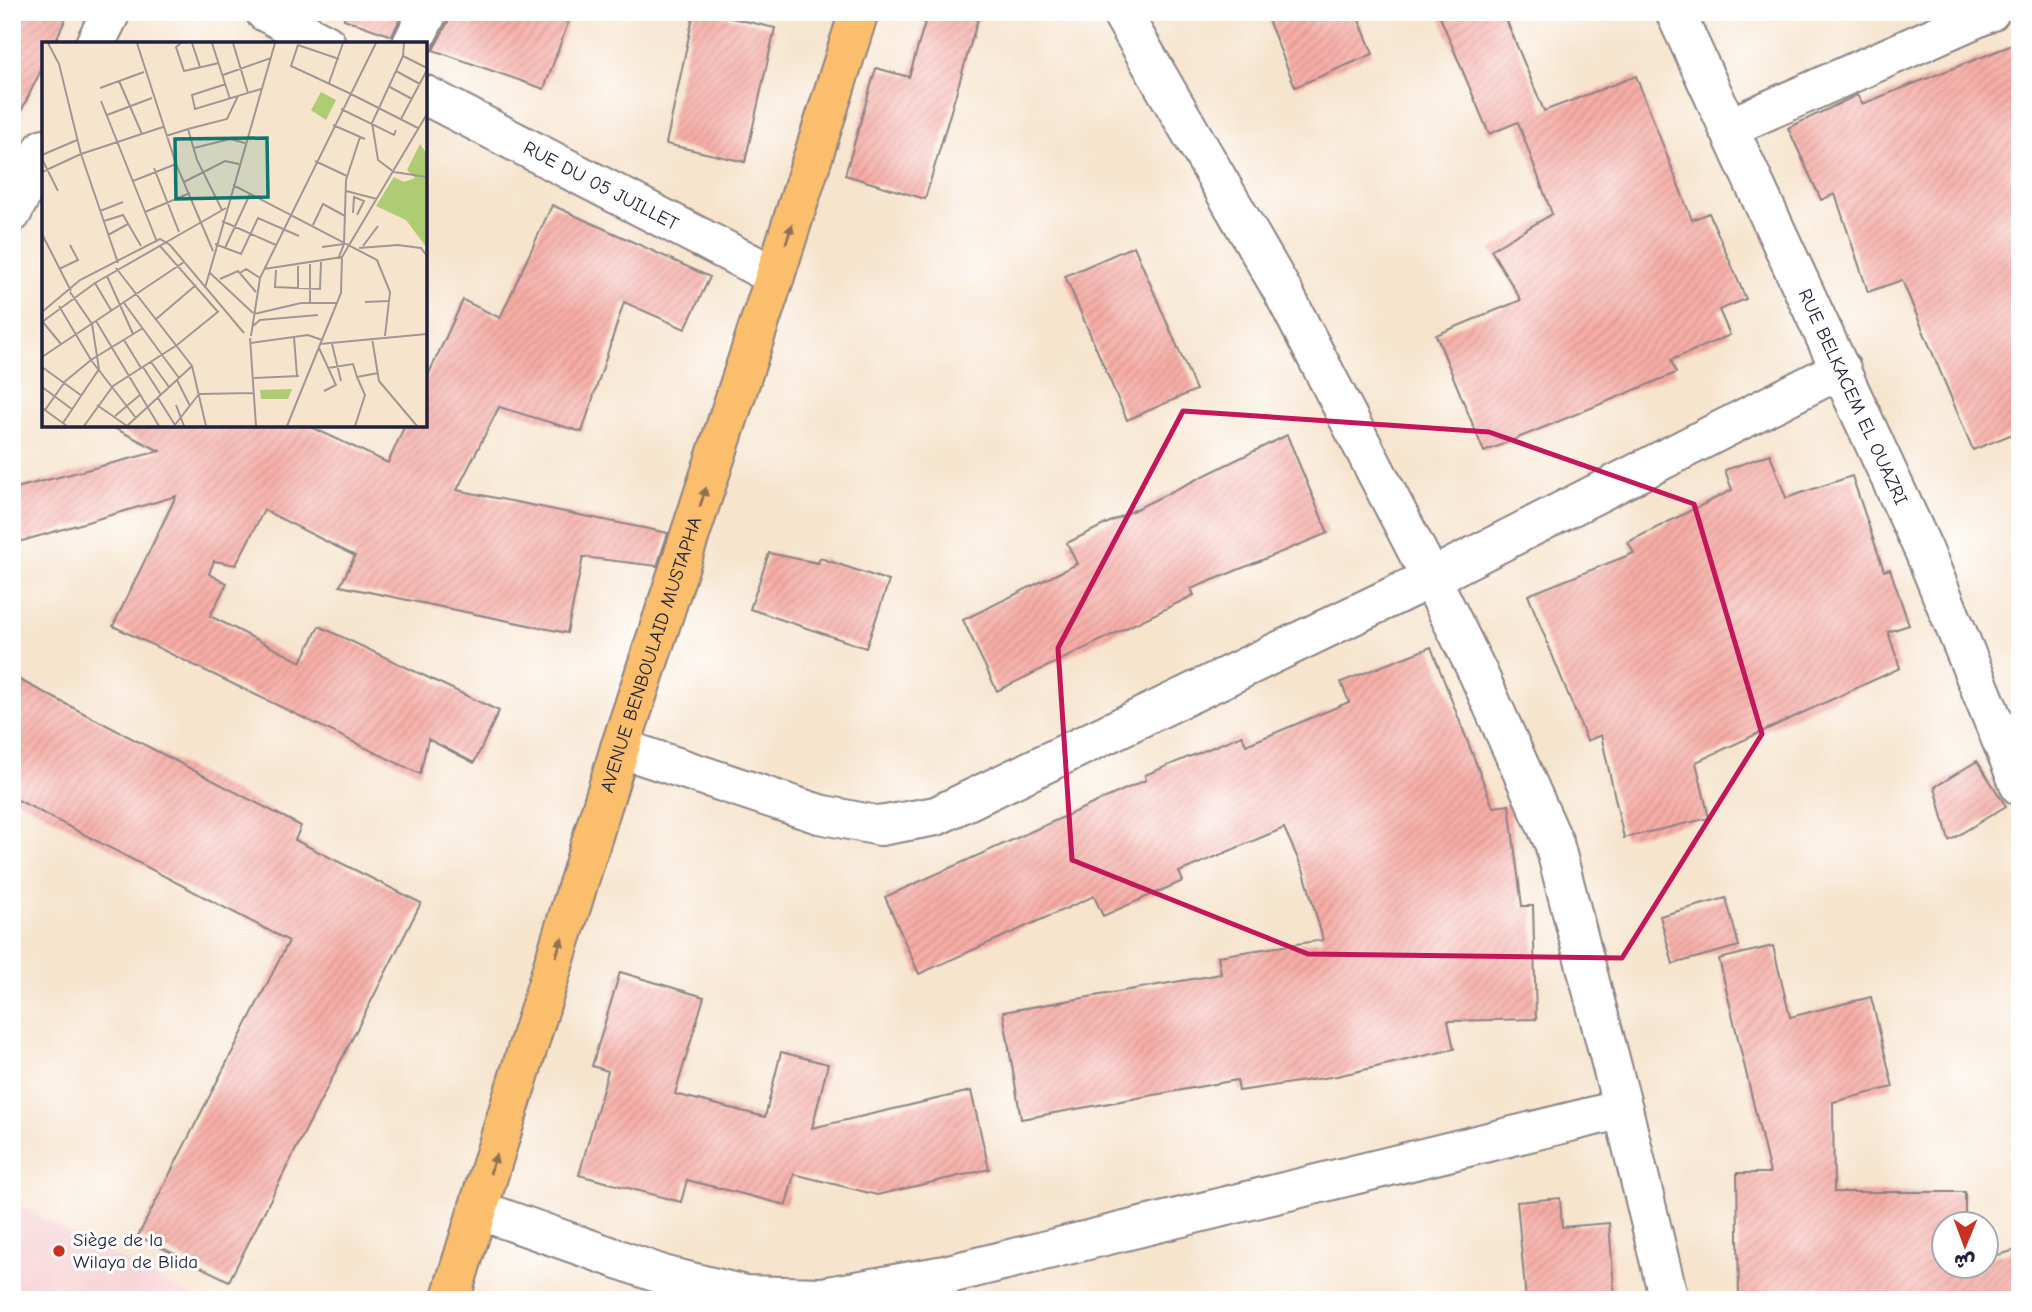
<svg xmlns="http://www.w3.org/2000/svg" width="2032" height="1312" font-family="'Comic Neue','Playpen Sans Arabic',sans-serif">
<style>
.built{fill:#f7cfd2}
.building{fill:url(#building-hatch)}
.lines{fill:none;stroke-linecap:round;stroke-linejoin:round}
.minor-casing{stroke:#8c8384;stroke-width:42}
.major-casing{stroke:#8c8384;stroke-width:42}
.minor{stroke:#fff;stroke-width:38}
.major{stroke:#fabe6d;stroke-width:38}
.oneway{fill:#8e7054}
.marked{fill:none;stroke:#c2185b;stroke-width:5;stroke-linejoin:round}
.poi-dot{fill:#c8321e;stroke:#fff;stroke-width:2.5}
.labels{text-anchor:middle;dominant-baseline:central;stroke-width:6;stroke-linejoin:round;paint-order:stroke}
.street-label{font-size:19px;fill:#22223b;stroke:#fff}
.poi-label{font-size:19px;fill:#22223b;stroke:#fff;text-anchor:start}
.inset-road{fill:none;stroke:#a19693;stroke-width:2}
.view{fill:#0f766e;fill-opacity:0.15;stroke:#0f766e;stroke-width:3.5}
.inset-edge{fill:none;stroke:#22223b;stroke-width:3.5}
</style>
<defs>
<pattern id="building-hatch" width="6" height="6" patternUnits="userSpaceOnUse" patternTransform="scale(1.75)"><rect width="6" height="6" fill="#f6ada6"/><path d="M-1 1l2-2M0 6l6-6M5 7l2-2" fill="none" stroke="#d39590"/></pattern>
</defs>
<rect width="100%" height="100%" fill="#fff"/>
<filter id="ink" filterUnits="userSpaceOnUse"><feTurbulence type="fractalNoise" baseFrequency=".0143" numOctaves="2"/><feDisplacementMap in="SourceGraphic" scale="14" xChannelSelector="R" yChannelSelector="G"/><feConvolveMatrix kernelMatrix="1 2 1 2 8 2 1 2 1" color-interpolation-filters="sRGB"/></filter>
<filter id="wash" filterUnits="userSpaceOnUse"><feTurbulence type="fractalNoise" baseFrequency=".00686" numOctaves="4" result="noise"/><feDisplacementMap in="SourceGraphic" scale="28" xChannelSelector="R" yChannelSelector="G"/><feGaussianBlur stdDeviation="1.57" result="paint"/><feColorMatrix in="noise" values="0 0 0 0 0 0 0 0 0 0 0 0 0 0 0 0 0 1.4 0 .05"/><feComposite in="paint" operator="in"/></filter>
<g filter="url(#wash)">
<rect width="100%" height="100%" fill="#f6e4cd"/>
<path class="built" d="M 12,1202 L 199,1300 L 12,1300 Z"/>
<g id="blocks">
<path class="building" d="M 12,12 L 69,12 L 54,44 L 44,44 L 44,64 L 12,130 Z
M 345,12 L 403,12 L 392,36 L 344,19 Z
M 450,12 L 572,12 L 544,89 L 433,50 L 448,22 Z
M 694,12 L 705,12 L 775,28 L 745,162 L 666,144 Z
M 928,12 L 980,12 L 925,199 L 845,175 L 876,68 L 909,77 Z
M 1265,12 L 1356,12 L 1373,54 L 1295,87 Z
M 1438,12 L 1503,12 L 1544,111 L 1636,76 L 1692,220 L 1709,213 L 1746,299 L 1719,310 L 1730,335 L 1671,360 L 1676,373 L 1484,452 L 1436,335 L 1521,300 L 1491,250 L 1552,214 L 1518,122 L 1489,134 Z
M 2020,42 L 2020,431 L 1973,450 L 1902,280 L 1868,292 L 1835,194 L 1821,200 L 1788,128 L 1857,95 L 1862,104 Z
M 552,205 L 710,277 L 685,329 L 624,302 L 582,432 L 499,407 L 457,490 L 668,533 L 657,566 L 583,557 L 567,633 L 340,586 L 355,556 L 264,510 L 236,565 L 214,561 L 209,574 L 227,583 L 210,616 L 301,662 L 319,626 L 499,711 L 474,763 L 428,739 L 420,774 L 113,626 L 176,496 L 12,544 L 12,489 L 160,451 L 108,425 L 307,425 L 388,463 L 405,425 L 425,425 L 425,382 L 463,300 L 500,318 Z
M 1134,246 L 1196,390 L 1127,420 L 1065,276 Z
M 1287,435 L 1328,533 L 1191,589 L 1194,595 L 997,691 L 963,620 L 1077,564 L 1067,543 Z
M 1770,454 L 1786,498 L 1852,476 L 1884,571 L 1890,569 L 1909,625 L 1888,632 L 1900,668 L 1696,762 L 1709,818 L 1624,838 L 1601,735 L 1587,741 L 1528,595 L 1634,553 L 1628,542 L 1732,490 L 1725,470 Z
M 769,553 L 818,563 L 820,558 L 889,581 L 866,648 L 750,609 Z
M 1431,647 L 1493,807 L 1509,805 L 1522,906 L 1533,906 L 1536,1019 L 1448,1021 L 1454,1049 L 1337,1076 L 1239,1091 L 1237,1080 L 1021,1119 L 1003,1012 L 1221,974 L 1218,956 L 1323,940 L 1304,872 L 1284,828 L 1179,872 L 1183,881 L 1103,916 L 1094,896 L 919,974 L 885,897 L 1146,780 L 1145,775 L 1242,735 L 1246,745 L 1349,702 L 1341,682 Z
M 12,676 L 301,826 L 295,840 L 421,903 L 229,1281 L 138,1236 L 289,941 L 12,797 Z
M 1977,761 L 2006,806 L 1949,841 L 1935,787 Z
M 1726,898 L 1739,946 L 1673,964 L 1660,916 Z
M 1773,946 L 1790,1017 L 1871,997 L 1893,1087 L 1833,1102 L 1834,1192 L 1965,1192 L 1965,1224 L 1944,1224 L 1944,1266 L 1986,1266 L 1986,1258 L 2020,1249 L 2020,1300 L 1739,1300 L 1737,1173 L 1770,1173 L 1719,959 Z
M 620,972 L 704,997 L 675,1094 L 765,1117 L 781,1052 L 828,1064 L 812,1128 L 971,1091 L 989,1169 L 877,1195 L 794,1174 L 786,1205 L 687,1180 L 681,1202 L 579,1175 L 608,1071 L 592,1066 Z
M 1560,1198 L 1562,1227 L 1609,1223 L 1615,1300 L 1526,1300 L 1517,1202 Z"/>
</g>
</g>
<g filter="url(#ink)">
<use href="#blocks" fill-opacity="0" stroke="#8c8384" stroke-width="2"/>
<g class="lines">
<defs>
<g id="minor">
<path d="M 265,12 L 326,44"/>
<path d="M 1121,12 L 1283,292 L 1431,578 L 1478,673 L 1554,843 L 1623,1109 L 1669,1300"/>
<path id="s1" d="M 1675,12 L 1924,551 L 2020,786"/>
<path d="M 95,44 L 111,12"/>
<path d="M 412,44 L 428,12"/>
<path id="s2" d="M 425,95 L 775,276"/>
<path d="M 1728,128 L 1990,12"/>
<path d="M 12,213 L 44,148"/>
<path d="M 620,748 L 819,814 L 880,826 L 936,816 L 1431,578 L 1841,369"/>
<path d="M 479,1210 L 666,1276 L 745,1295 L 823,1297 L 945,1275 L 1623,1109"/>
</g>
<g id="major">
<path id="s3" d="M 450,1300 L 620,748 L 775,276 L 859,12"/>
</g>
</defs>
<use href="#minor" class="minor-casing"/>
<use href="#major" class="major-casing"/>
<use href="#minor" class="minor"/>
<use href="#major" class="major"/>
</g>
<defs><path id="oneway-solid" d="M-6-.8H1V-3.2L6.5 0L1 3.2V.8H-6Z" transform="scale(1.75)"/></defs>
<g class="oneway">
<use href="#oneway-solid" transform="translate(789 234) rotate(-72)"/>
<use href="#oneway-solid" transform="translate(703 497) rotate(-72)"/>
<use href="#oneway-solid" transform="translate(559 947) rotate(-73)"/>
<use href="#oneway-solid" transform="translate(493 1164) rotate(-73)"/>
</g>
</g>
<path class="marked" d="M 1183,411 L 1489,432 L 1694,504 L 1762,734 L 1622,958 L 1308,954 L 1072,860 L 1058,648 Z"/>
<circle class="poi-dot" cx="59" cy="1251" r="7"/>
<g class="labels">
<g class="street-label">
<text stroke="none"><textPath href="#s2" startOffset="198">RUE DU 05 JUILLET</textPath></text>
<text stroke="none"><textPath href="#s1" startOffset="424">RUE BELKACEM EL OUAZRI</textPath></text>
<text stroke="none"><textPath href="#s3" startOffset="676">AVENUE BENBOULAID MUSTAPHA</textPath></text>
</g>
<g class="poi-label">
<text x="73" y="1240">Siège de la<tspan x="73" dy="22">Wilaya de Blida</tspan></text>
</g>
</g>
<g transform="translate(42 42)">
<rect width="385" height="385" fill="#f6e4cd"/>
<path d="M 378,102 L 385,112 L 385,206 L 364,178 L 334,164 L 352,135 L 362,140 L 373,136 L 365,128 Z" fill="#adcc74"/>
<path d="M 279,50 L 294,58 L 284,78 L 269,68 ZM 250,347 L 246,357 L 219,357 L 218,348 Z" fill="#adcc74"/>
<path class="inset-road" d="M 6,1 L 17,22 L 39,112 L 76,221M 95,1 L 134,122 L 171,209M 139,1 L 134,5 L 142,29 L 177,21M 150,1 L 158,25M 170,1 L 188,57M 191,1 L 206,51M 362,1 L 361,14 L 330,81 L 336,118 L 352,130 L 385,135M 361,14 L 385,26M 297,17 L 256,3 L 249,24 L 307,51M 354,29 L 378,42M 181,33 L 229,16M 77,39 L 100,92M 287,41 L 301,1M 184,42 L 150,53 L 153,67 L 219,47M 346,44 L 370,57M 58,46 L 102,30M 307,51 L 376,86M 59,59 L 115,200M 299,67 L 352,93 L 354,88M 65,73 L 110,56M 359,77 L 385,28M 291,83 L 323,97M 146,87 L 185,77 L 196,54M 124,94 L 146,87 L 155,118 L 180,168M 152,106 L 188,97 L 203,101M 0,113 L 35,98M 0,117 L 16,149M 273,119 L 305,134M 112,126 L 137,190M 0,130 L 39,112 L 121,85M 91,139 L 134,122M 142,140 L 183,119 L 197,122M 191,143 L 335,218 L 348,250 L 343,294M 304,149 L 335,157M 58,169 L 81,160M 103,170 L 148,151M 311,171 L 312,155 L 322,159 L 315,173M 62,179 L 81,173 L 99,204M 180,179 L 234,203M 271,183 L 281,162 L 303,174M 0,192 L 29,249M 66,193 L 86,182M 173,202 L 199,212 L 216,176 L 257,194M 118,204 L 176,270M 321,204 L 336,184M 280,205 L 302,202M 183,206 L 208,152M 317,206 L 356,203 L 379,206 L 385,214M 296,217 L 302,202 L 304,138 L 318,95M 74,226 L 150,324 L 164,384M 17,227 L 36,218 L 28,203M 222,227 L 300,215 L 385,72M 234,228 L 233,245 L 278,247 L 279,220M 167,230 L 211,271M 198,231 L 204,227 L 218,236M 65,234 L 91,292M 178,237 L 196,229 L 214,250M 53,241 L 69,268M 163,246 L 233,1M 256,246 L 256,224M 323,260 L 348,259M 82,261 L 137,336M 268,261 L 268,222M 17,264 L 49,318 L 21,341M 0,270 L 38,238 L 118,197 L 128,203 L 202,291M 212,272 L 259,261 L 295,261M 113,278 L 154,243M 0,279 L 19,302M 54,279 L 117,384M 0,280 L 53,241 L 184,166M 211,284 L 218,278 L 276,273M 209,294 L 218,236 L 334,1M 252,295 L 255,334M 208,296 L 214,384M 330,296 L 337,339 L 375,384M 82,298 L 99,326M 209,301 L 266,293 L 280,298M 278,302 L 385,292M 290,302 L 299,339M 277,306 L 294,343 L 282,349M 0,315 L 142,220M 109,320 L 127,345M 0,325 L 40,354M 101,325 L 119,353M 286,326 L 311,322 L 315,335M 212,336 L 257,334M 135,338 L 148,364M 0,345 L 31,368M 157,352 L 211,351M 116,356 L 133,383M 55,363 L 85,384M 134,363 L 142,384M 0,366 L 25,384M 3,368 L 22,341M 73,374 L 99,352M 94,376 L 49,318 L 101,286M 21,381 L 57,327 L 50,282 L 28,250M 42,384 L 71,344 L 135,303 L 177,269M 85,384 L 150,324M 132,384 L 157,352M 245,384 L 299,251 L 300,215M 313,384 L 323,353 L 315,335 L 336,331"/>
<path class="view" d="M 225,96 L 226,155 L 134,157 L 133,97 Z"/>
<rect width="385" height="385" class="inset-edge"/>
</g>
<rect width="2032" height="1312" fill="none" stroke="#fff" stroke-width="42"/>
<g transform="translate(1965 1245) rotate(181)"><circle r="33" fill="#ffffff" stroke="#a7a7b1" stroke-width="2"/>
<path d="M0-5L12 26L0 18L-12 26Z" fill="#c8321e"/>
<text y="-10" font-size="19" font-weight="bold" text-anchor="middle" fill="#22223b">ش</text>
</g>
</svg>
